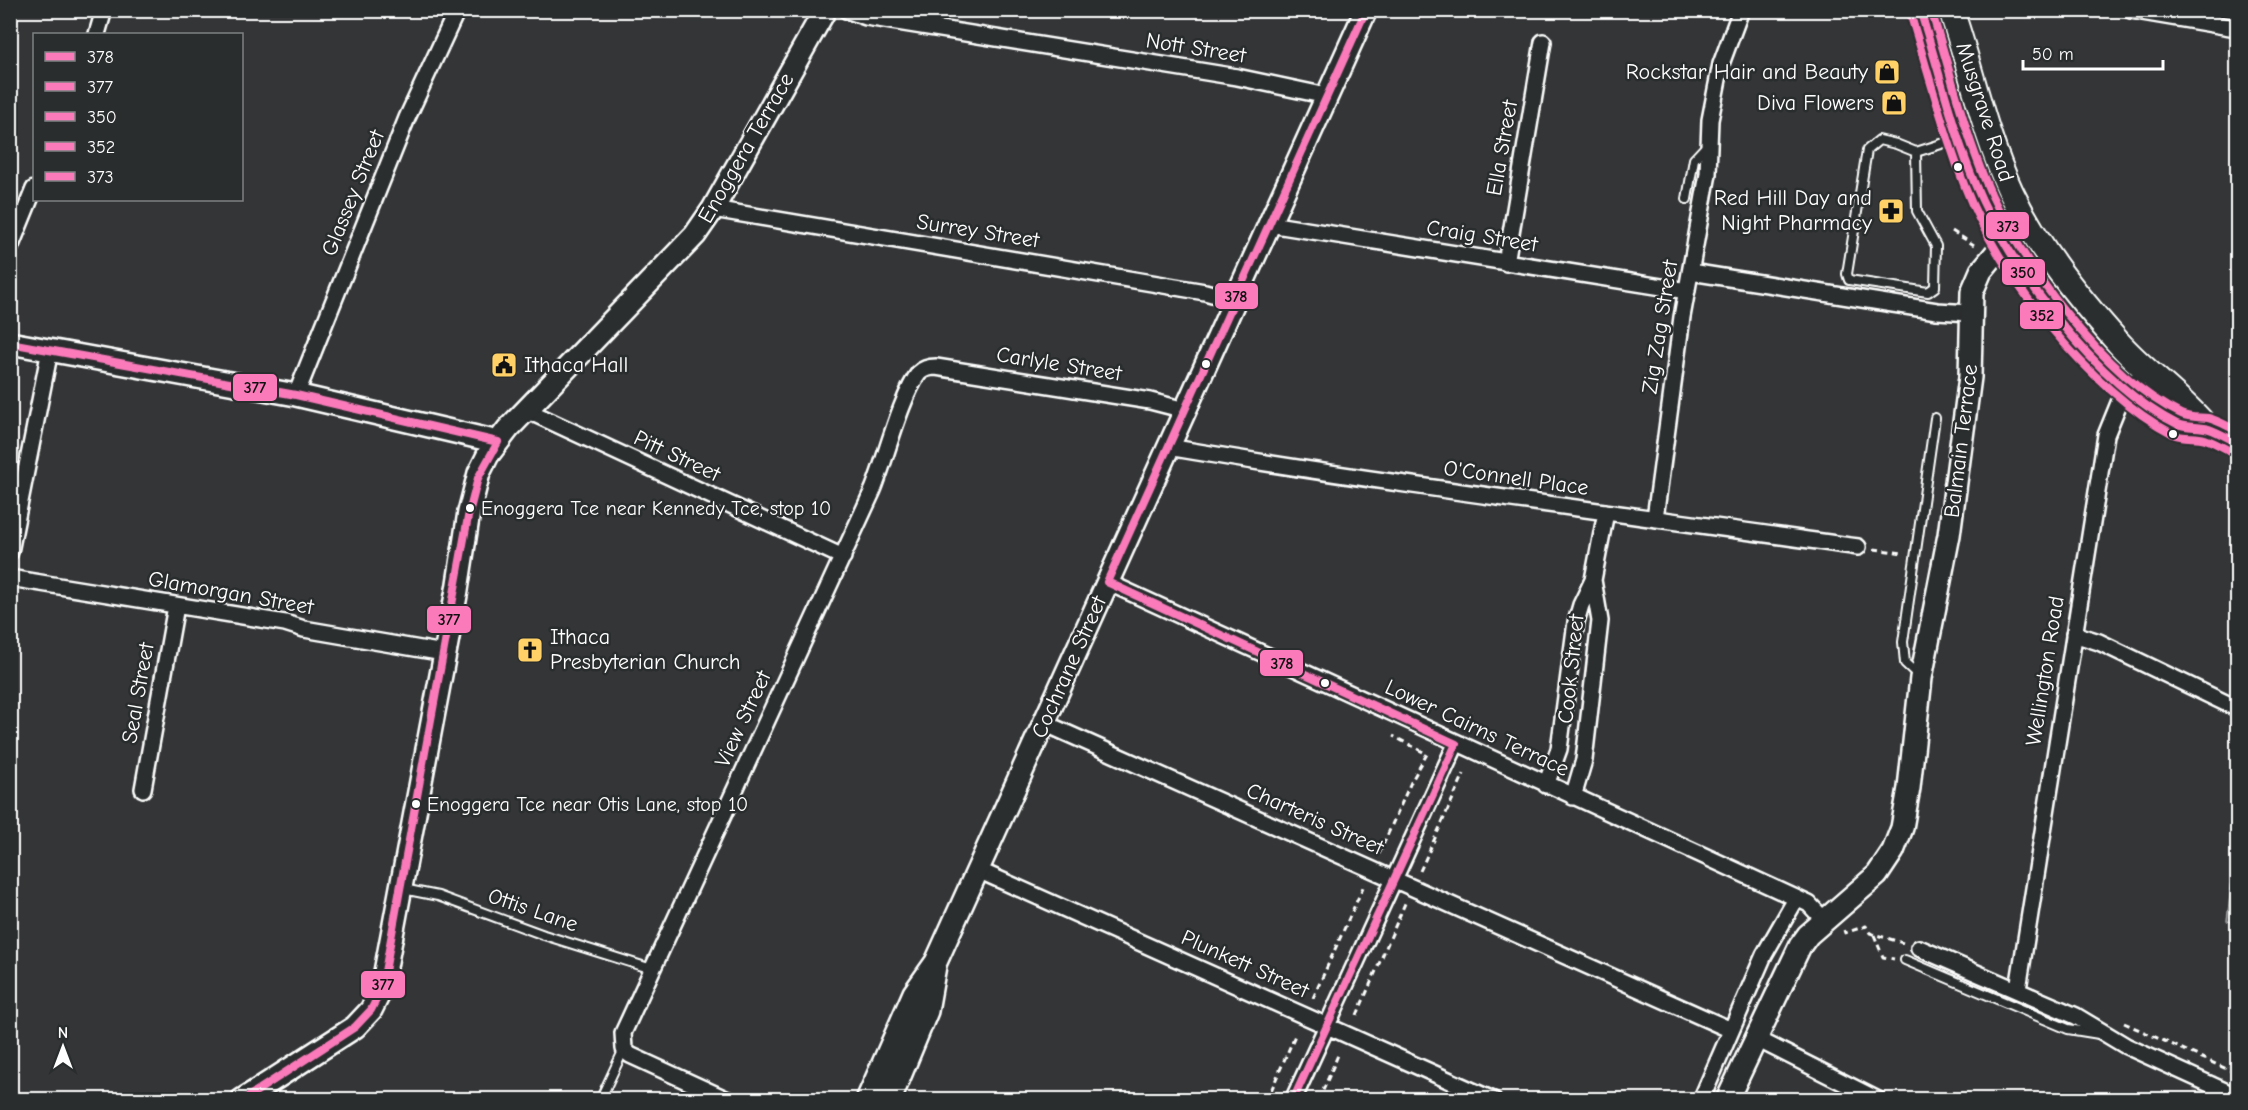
<svg xmlns="http://www.w3.org/2000/svg" width="2248" height="1110" font-family="'Comic Neue',sans-serif">
<style>
.green{fill:#4c4f50;stroke:#a6a7a8;stroke-width:1.5}
.lines{fill:none;stroke-linecap:round;stroke-linejoin:round}
.highway-tunnel{stroke:#47494a;stroke-width:27;stroke-dasharray:27 14;stroke-linecap:butt}
.lane-casing{stroke:#fff;stroke-width:12}
.street-casing{stroke:#fff;stroke-width:20}
.secondary-casing{stroke:#fff;stroke-width:26}
.primary-casing{stroke:#fff;stroke-width:28}
.path{stroke:#fff;stroke-width:3;stroke-dasharray:6 4.5;stroke-linecap:butt}
.lane{stroke:#2a2d2e;stroke-width:8}
.street{stroke:#2a2d2e;stroke-width:15}
.secondary{stroke:#2a2d2e;stroke-width:21}
.primary{stroke:#2a2d2e;stroke-width:24}
.bus-1-casing{stroke:#2a2d2e;stroke-width:12}
.bus-2-casing{stroke:#2a2d2e;stroke-width:12}
.bus-3-casing{stroke:#2a2d2e;stroke-width:12}
.bus-4-casing{stroke:#2a2d2e;stroke-width:12}
.bus-5-casing{stroke:#2a2d2e;stroke-width:12}
.bus-1{stroke:#fa7aba;stroke-width:8}
.bus-2{stroke:#fa7aba;stroke-width:8}
.bus-3{stroke:#fa7aba;stroke-width:8}
.bus-4{stroke:#fa7aba;stroke-width:8}
.bus-5{stroke:#fa7aba;stroke-width:8}
.bus-dot{fill:#fff;stroke:#2a2d2e;stroke-width:2}
.labels{text-anchor:middle;dominant-baseline:central;stroke-width:5;stroke-linejoin:round;paint-order:stroke}
.bus-label{font-size:20px;fill:#fff;stroke:#2a2d2e;text-anchor:start}
.street-label{font-size:22px;fill:#fff;stroke:#2a2d2e}
.poi-label{font-size:22px;fill:#fff;stroke:#2a2d2e;text-anchor:end}
.line-badge{stroke:#2a2d2e;stroke-width:2}
.pale-badge-label{font-size:16px;text-anchor:middle;font-weight:bold;fill:#111}
</style>
<rect width="100%" height="100%" fill="#333536"/>
<filter id="ink" filterUnits="userSpaceOnUse"><feTurbulence type="fractalNoise" baseFrequency=".0167" numOctaves="2"/><feDisplacementMap in="SourceGraphic" scale="12" xChannelSelector="R" yChannelSelector="G"/><feConvolveMatrix kernelMatrix="1 2 1 2 8 2 1 2 1" color-interpolation-filters="sRGB"/></filter>
<g filter="url(#ink)">
<path class="green" d="M 2237,839 L 2238,923 L 2237,923 L 2227,921 Z"/>
<g class="lines">
<path class="highway-tunnel" d="M 2200,1100 L 2238,1075"/>
<defs>
<path id="lane" d="M 1916,152 L 1917,211 L 1936,246 L 1935,287 L 1928,292 L 1849,280 L 1847,274 L 1867,150 L 1879,140 L 1896,144 L 1916,152 L 1957,139
M 1687,199 L 1694,159 L 1708,144
M 1920,677 L 1905,663 L 1903,642 L 1935,418
M 403,889 L 438,896 L 544,935 L 652,969
M 1905,960 L 2068,1029 L 2099,1034
M 600,1100 L 624,1049"/>
<path id="street" d="M 846,10 L 866,17 L 1237,77 L 1327,96
M 2130,10 L 2230,27
M 97,34 L 104,10
M 713,209 L 1205,292 L 1234,300
M 1269,224 L 1687,291
M 10,248 L 34,189
M 1506,263 L 1543,42
M 1691,272 L 1937,311 L 1971,313
M 296,395 L 407,118 L 457,10
M 526,410 L 843,557
M 1168,447 C 1398,486 1628,514 1858,547
M 1655,518 L 1682,317 L 1708,174 L 1710,120 L 1721,64 L 1741,10
M 10,552 L 50,350
M 10,578 L 285,623 L 304,629 L 444,653
M 1107,582 L 1809,904 L 1824,920
M 2074,634 L 2099,642 L 2238,709
M 1044,723 L 1731,1030
M 1546,785 L 1559,749 L 1576,622 L 1581,605 L 1593,580 L 1606,512
M 143,789 L 176,606
M 1573,797 L 1584,760 L 1600,621 L 1593,580
M 978,870 L 1493,1100
M 1919,948 L 2076,1016 L 2126,1046 L 2238,1097
M 2018,989 L 2106,435 L 2119,403 L 2145,370
M 1755,1038 L 1878,1100
M 728,1100 L 630,1055 L 624,1049 L 623,1033 L 873,490 C 885,461 901,396 919,373 C 924,368 930,367 936,367 L 1150,401 L 1185,410
M 1293,1100 L 1456,744
M 1701,1100 L 1764,955 L 1796,899"/>
<path id="secondary" d="M 10,343 L 296,395 L 498,442
M 242,1100 L 355,1027 L 371,1010 L 382,988 L 457,590 L 469,512 L 479,473 L 488,455 L 508,429 L 695,235 L 713,209 L 825,10
M 867,1100 L 914,993 L 936,962 L 1366,10
M 890,1100 L 927,1011 L 935,966
M 1727,1100 L 1800,946 L 1808,935 L 1877,875 L 1893,851 L 1902,828 L 1909,788 L 1921,678 L 1949,535 L 1970,377 L 1972,292 L 1981,271 L 2025,218"/>
<path id="primary" d="M 1920,10 L 1975,184 L 2004,242 L 2031,284 L 2082,347 L 2128,391 L 2179,425 L 2208,429 L 2238,443
M 1951,10 C 1972,71 1984,134 2011,192 C 2037,247 2077,296 2117,341 C 2145,373 2181,396 2208,429"/>
</defs>
<use href="#lane" class="lane-casing"/>
<use href="#street" class="street-casing"/>
<use href="#secondary" class="secondary-casing"/>
<use href="#primary" class="primary-casing"/>
<path class="path" d="M 1952,231 L 1974,245
M 1874,549 L 1903,553
M 1379,854 L 1411,782 L 1427,754 L 1393,736
M 1420,871 L 1464,774
M 1844,930 L 1845,933 L 1866,926 L 1870,933 L 1903,943
M 1874,935 L 1883,957 L 1894,959
M 1313,998 L 1364,885
M 1357,1015 L 1406,901
M 2124,1023 L 2238,1074
M 1267,1100 L 1296,1033
M 1319,1100 L 1338,1055"/>
<use href="#lane" class="lane"/>
<use href="#street" class="street"/>
<use href="#secondary" class="secondary"/>
<use href="#primary" class="primary"/>
<defs>
<path id="bus-1" d="M 1107,582 L 1366,10
M 1107,582 L 1456,744
M 1293,1100 L 1456,744"/>
<path id="bus-2" d="M 10,343 L 296,395 L 498,442
M 243,1100 L 355,1027 L 371,1010 L 382,988 L 468,517 L 478,478 L 498,442"/>
<path id="bus-3" d="M 1920,10 C 1938,66 1953,131 1975,184 C 2009,267 2096,384 2177,424 C 2187,428 2199,426 2209,429 C 2218,432 2228,438 2238,443"/>
<path id="bus-4" d="M 1910,13 C 1928,71 1943,131 1965,187 C 1998,274 2090,391 2173,434 C 2183,439 2195,436 2205,439 C 2214,442 2224,448 2234,453"/>
<path id="bus-5" d="M 1931,10 C 1949,66 1963,127 1985,180 C 2017,259 2103,377 2181,414 C 2189,418 2200,417 2208,418 C 2218,420 2228,427 2238,431"/>
</defs>
<use href="#bus-1" class="bus-1-casing"/>
<use href="#bus-2" class="bus-2-casing"/>
<use href="#bus-3" class="bus-3-casing"/>
<use href="#bus-4" class="bus-4-casing"/>
<use href="#bus-5" class="bus-5-casing"/>
<use href="#bus-1" class="bus-1"/>
<use href="#bus-2" class="bus-2"/>
<use href="#bus-3" class="bus-3"/>
<use href="#bus-4" class="bus-4"/>
<use href="#bus-5" class="bus-5"/>
</g>
</g>
<defs>
<symbol id="shop-square" viewBox="-11 -11 22 22"><rect x="-9" y="-9" width="18" height="18" rx="4" fill="#ffd166" stroke="#2a2d2e"/><path d="M-5-2.5h2.3a2.7 3.5 0 0 1 5.4 0H5L5.5 6h-11ZM-1.5-2.5h3a1.5 2.3 0 0 0-3 0Z" fill="#111"/></symbol>
<symbol id="pharmacy-square" viewBox="-11 -11 22 22"><rect x="-9" y="-9" width="18" height="18" rx="4" fill="#ffd166" stroke="#2a2d2e"/><path d="M-2-6h4v4h4v4h-4v4h-4v-4h-4v-4h4Z" fill="#111"/></symbol>
<symbol id="civic-square" viewBox="-11 -11 22 22"><rect x="-9" y="-9" width="18" height="18" rx="4" fill="#ffd166" stroke="#2a2d2e"/><path d="M-.6-6.5H3V-4.5H.6V-3L4-1V1h2V6H-6V1h2V-1L-.6-3ZM-1.2 2.5V6h2.4V2.5Z" fill="#111"/></symbol>
<symbol id="church-square" viewBox="-11 -11 22 22"><rect x="-9" y="-9" width="18" height="18" rx="4" fill="#ffd166" stroke="#2a2d2e"/><path d="M-1.2-6h2.4v3.5h3.3v2.4h-3.3V6h-2.4V-.1h-3.3v-2.4h3.3Z" fill="#111"/></symbol>
</defs>
<g fill-rule="evenodd">
<use href="#shop-square" x="1872" y="57" width="30" height="30"/>
<use href="#shop-square" x="1879" y="88" width="30" height="30"/>
<use href="#pharmacy-square" x="1876" y="196" width="30" height="30"/>
<use href="#civic-square" x="489" y="350" width="30" height="30"/>
<use href="#church-square" x="515" y="635" width="30" height="30"/>
</g>
<g class="bus-dot">
<circle cx="1958" cy="167" r="5"/>
<circle cx="1206" cy="364" r="5"/>
<circle cx="2173" cy="434" r="5"/>
<circle cx="470" cy="508" r="5"/>
<circle cx="1325" cy="683" r="5"/>
<circle cx="416" cy="804" r="5"/>
</g>
<g class="labels">
<g class="bus-label">
<text x="481" y="508">Enoggera Tce near Kennedy Tce, stop 10</text>
<text x="427" y="804">Enoggera Tce near Otis Lane, stop 10</text>
</g>
<g class="street-label">
<text transform="translate(1196 48) rotate(9)">Nott Street</text>
<text transform="translate(1985 112) rotate(72)">Musgrave Road</text>
<text transform="translate(746 148) rotate(-60)">Enoggera Terrace</text>
<text transform="translate(1502 148) rotate(-80)">Ella Street</text>
<text transform="translate(353 193) rotate(-68)">Glassey Street</text>
<text transform="translate(978 231) rotate(9)">Surrey Street</text>
<text transform="translate(1482 236) rotate(9)">Craig Street</text>
<text transform="translate(1660 327) rotate(-81)">Zig Zag Street</text>
<text transform="translate(1059 364) rotate(9)">Carlyle Street</text>
<text transform="translate(1961 441) rotate(-83)">Balmain Terrace</text>
<text transform="translate(677 456) rotate(25)">Pitt Street</text>
<text transform="translate(1516 478) rotate(8)">O'Connell Place</text>
<text transform="translate(231 593) rotate(10)">Glamorgan Street</text>
<text transform="translate(1069 667) rotate(-66)">Cochrane Street</text>
<text transform="translate(1571 669) rotate(-84)">Cook Street</text>
<text transform="translate(2045 671) rotate(-81)">Wellington Road</text>
<text transform="translate(138 693) rotate(-80)">Seal Street</text>
<text transform="translate(743 719) rotate(-65)">View Street</text>
<text transform="translate(1477 728) rotate(25)">Lower Cairns Terrace</text>
<text transform="translate(1315 819) rotate(24)">Charteris Street</text>
<text transform="translate(533 910) rotate(19)">Ottis Lane</text>
<text transform="translate(1245 964) rotate(24)">Plunkett Street</text>
</g>
<g class="poi-label">
<text x="1868" y="72">Rockstar Hair and Beauty</text>
<text x="1874" y="103">Diva Flowers</text>
<text x="1872" y="198">Red Hill Day and<tspan x="1872" dy="25">Night Pharmacy</tspan></text>
<text x="524" y="365" text-anchor="start">Ithaca Hall</text>
<text x="550" y="637" text-anchor="start">Ithaca<tspan x="550" dy="25">Presbyterian Church</tspan></text>
</g>
</g>
<g class="line-badge">
<rect x="1985" y="211" width="45" height="29" rx="6" fill="#fa7aba"/>
<rect x="2001" y="258" width="45" height="28" rx="6" fill="#fa7aba"/>
<rect x="1214" y="282" width="45" height="28" rx="6" fill="#fa7aba"/>
<rect x="2019" y="301" width="45" height="29" rx="6" fill="#fa7aba"/>
<rect x="232" y="373" width="46" height="29" rx="6" fill="#fa7aba"/>
<rect x="426" y="605" width="46" height="29" rx="6" fill="#fa7aba"/>
<rect x="1259" y="649" width="45" height="28" rx="6" fill="#fa7aba"/>
<rect x="360" y="970" width="46" height="29" rx="6" fill="#fa7aba"/>
</g>
<g class="pale-badge-label">
<text x="2008" y="232">373</text>
<text x="2023" y="278">350</text>
<text x="1236" y="302">378</text>
<text x="2042" y="321">352</text>
<text x="255" y="393">377</text>
<text x="449" y="625">377</text>
<text x="1282" y="669">378</text>
<text x="383" y="990">377</text>
</g>
<rect width="2248" height="1110" fill="none" stroke="#2a2d2e" stroke-width="36"/>
<rect x="18" y="18" width="2212" height="1074" fill="none" stroke="#fff" stroke-width="2" filter="url(#ink)"/>
<rect x="33" y="33" width="210" height="168" fill="#2a2d2e" stroke="#7f8182" stroke-width="1.5"/>
<rect x="45" y="52" width="30" height="9" fill="#fa7aba" stroke="#7f8182" stroke-width="1.5"/>
<text x="87" y="63" font-size="18" fill="#ffffff">378</text>
<rect x="45" y="82" width="30" height="9" fill="#fa7aba" stroke="#7f8182" stroke-width="1.5"/>
<text x="87" y="93" font-size="18" fill="#ffffff">377</text>
<rect x="45" y="112" width="30" height="9" fill="#fa7aba" stroke="#7f8182" stroke-width="1.5"/>
<text x="87" y="123" font-size="18" fill="#ffffff">350</text>
<rect x="45" y="142" width="30" height="9" fill="#fa7aba" stroke="#7f8182" stroke-width="1.5"/>
<text x="87" y="153" font-size="18" fill="#ffffff">352</text>
<rect x="45" y="172" width="30" height="9" fill="#fa7aba" stroke="#7f8182" stroke-width="1.5"/>
<text x="87" y="183" font-size="18" fill="#ffffff">373</text>
<g transform="translate(63 1047)" stroke="#2a2d2e" stroke-width="4.5" paint-order="stroke">
<path d="M0-4.5L10 22L0 15L-10 22Z" fill="#ffffff"/>
<text y="-9" font-size="16" font-weight="bold" text-anchor="middle" fill="#ffffff">N</text>
</g>
<path d="M2023 60v9h140v-9" fill="none" stroke="#ffffff" stroke-width="3"/>
<text x="2032" y="60" font-size="18" fill="#ffffff" stroke="#2a2d2e" stroke-width="4.5" paint-order="stroke">50 m</text>
</svg>
